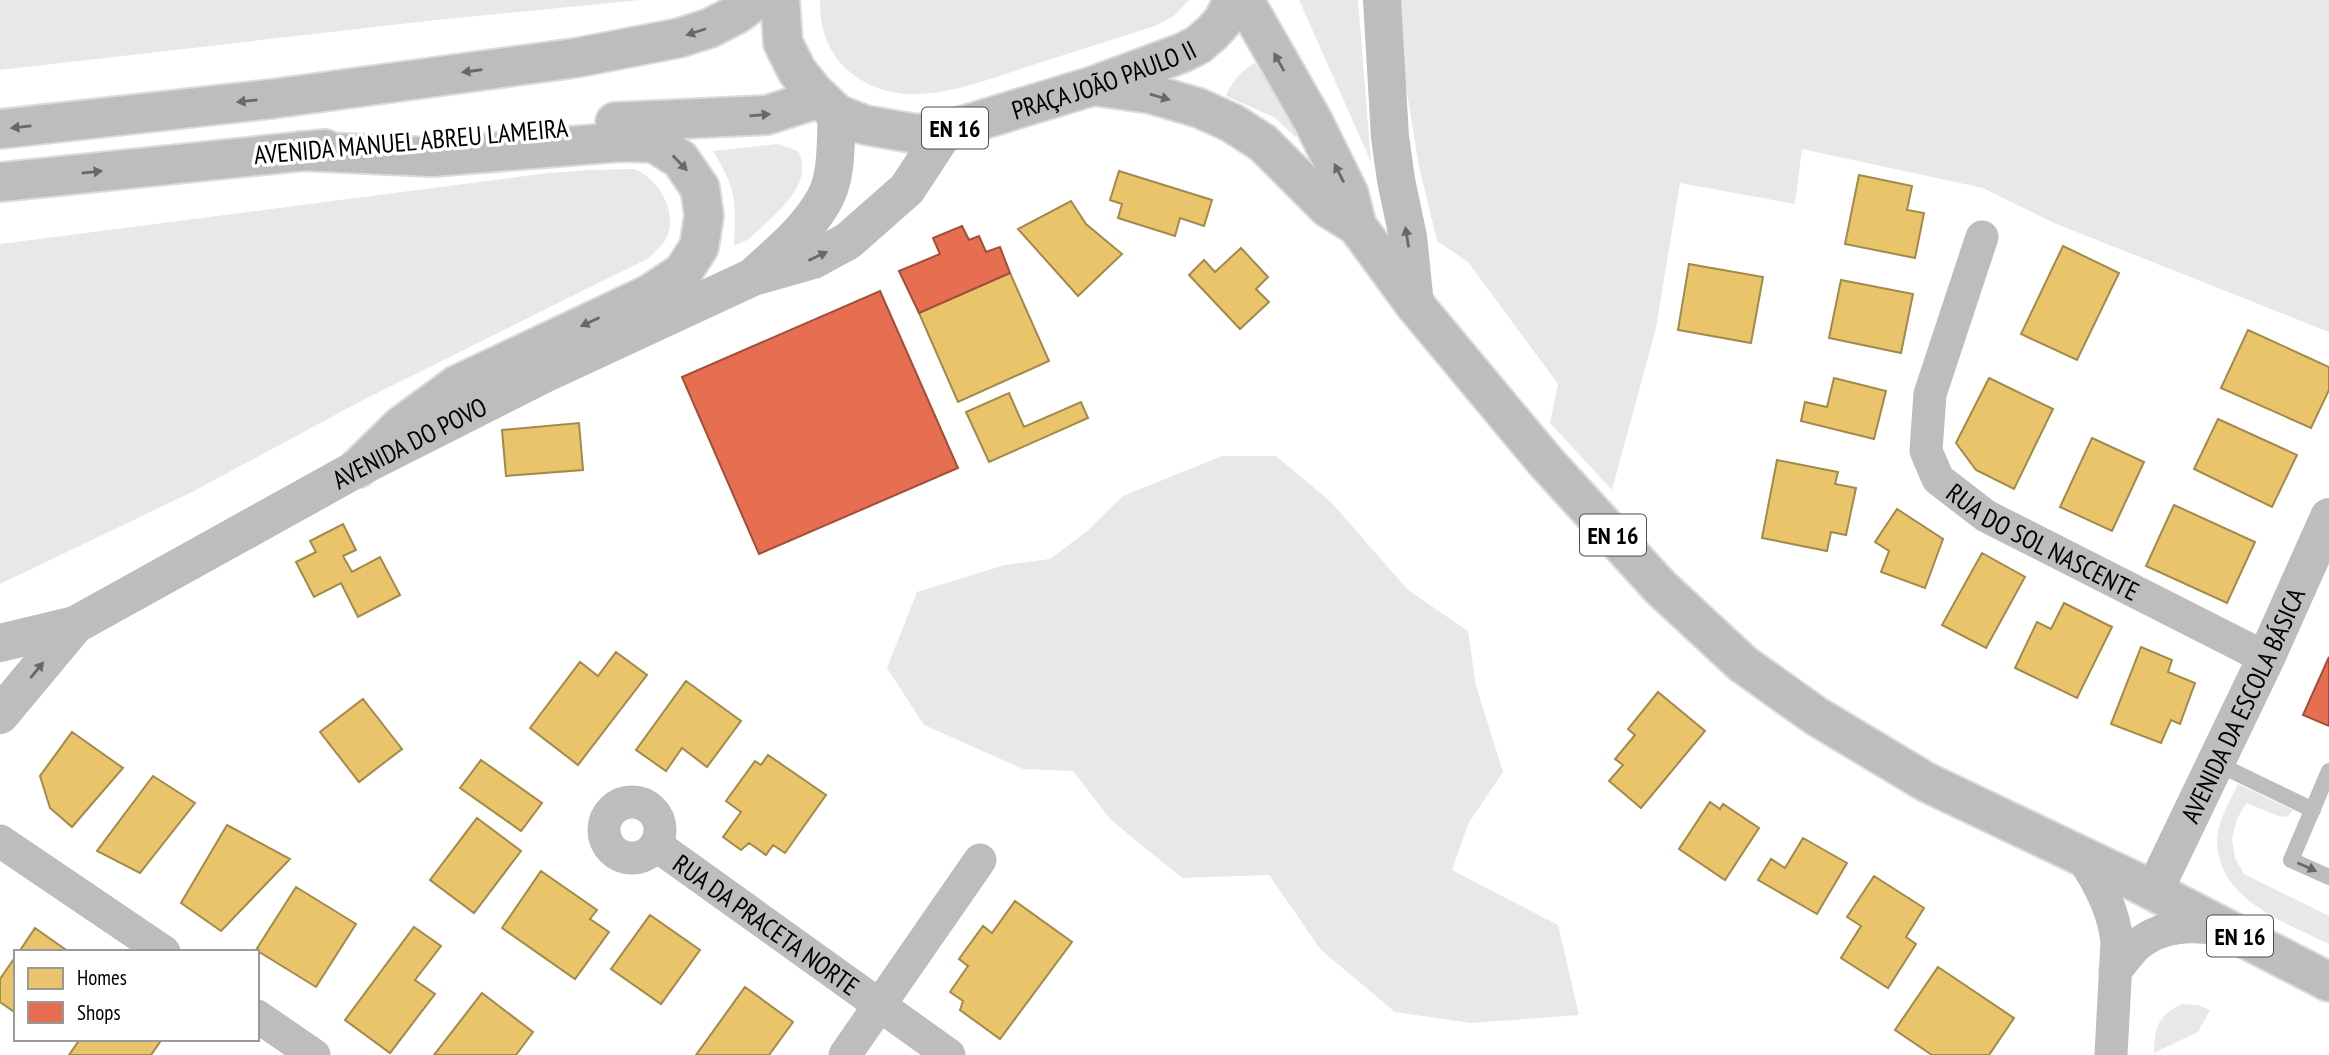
<svg xmlns="http://www.w3.org/2000/svg" width="2329" height="1055" font-family="'PT Sans Narrow',sans-serif">
<style>
.green{fill:#e8e8e8}
.homes{fill:#e9c46a;stroke:#a3894a;stroke-width:2}
.shops{fill:#e76f51;stroke:#a24e39;stroke-width:2}
.lines{fill:none;stroke-linecap:round;stroke-linejoin:round}
.primary-casing{stroke:#dbdbdb;stroke-width:42}
.service{stroke:#bdbdbd;stroke-width:16}
.minor{stroke:#bdbdbd;stroke-width:33}
.tertiary{stroke:#bdbdbd;stroke-width:38}
.primary{stroke:#bdbdbd;stroke-width:38}
.oneway{fill:#686868}
.labels{text-anchor:middle;dominant-baseline:central;stroke-width:7;stroke-linejoin:round;paint-order:stroke}
.shield{fill:#fff;stroke:#4c4c4c;stroke-width:2}
.shield-label{font-size:24px;font-weight:bold;fill:#000}
.street-label{font-size:26px;fill:#000;stroke:#fff}
</style>
<rect width="100%" height="100%" fill="#fff"/>
<path class="green" d="M 0,0 L 640,0 L 436,20 L 0,70 Z
M 820,0 L 1189,0 L 1174,16 L 1155,26 C 1111,40 1067,54 1023,68 C 986,80 948,95 908,94 C 882,93 855,81 838,60 C 825,43 819,21 820,0 Z
M 1299,0 L 1358,0 L 1371,162 Z
M 1401,0 L 2329,0 L 2329,332 L 2054,223 L 1983,188 L 1802,149 L 1795,204 L 1680,183 L 1656,328 L 1612,490 L 1550,423 L 1558,384 L 1468,262 L 1437,241 L 1419,166 L 1400,50 Z
M 1255,63 L 1300,129 L 1295,137 L 1274,117 L 1226,96 C 1231,82 1242,70 1255,63 Z
M 778,144 L 798,151 C 813,180 785,205 765,224 C 756,232 747,243 734,245 C 736,200 737,191 713,151 Z
M 634,169 C 658,178 678,211 667,237 C 663,245 655,252 649,258 L 363,400 L 192,492 L 0,584 L 0,244 L 549,173 L 588,170 Z
M 1222,456 L 1276,456 L 1331,502 L 1408,590 L 1468,631 L 1476,686 L 1503,772 L 1468,824 L 1452,870 L 1558,925 L 1579,1015 L 1471,1023 L 1395,1012 L 1321,950 L 1269,875 L 1182,878 L 1111,820 L 1073,771 L 1023,769 L 924,725 L 887,668 L 917,592 L 1005,565 L 1050,559 L 1086,532 L 1123,496 Z
M 2238,784 L 2293,810 L 2287,817 L 2279,816 L 2246,803 L 2237,819 L 2232,839 L 2235,858 L 2244,874 L 2329,916 L 2329,944 C 2285,922 2217,900 2217,840 C 2218,820 2230,801 2238,784 Z
M 2182,1004 L 2198,1005 L 2210,1010 L 2198,1032 L 2154,1053 C 2154,1027 2158,1016 2182,1004 Z"/>
<path class="homes" d="M 1119,171 L 1212,200 L 1204,226 L 1180,218 L 1175,236 L 1118,218 L 1122,204 L 1110,200 Z
M 1859,175 L 1912,186 L 1907,210 L 1924,213 L 1915,258 L 1845,244 Z
M 1071,201 L 1086,224 L 1122,254 L 1078,296 L 1018,229 Z
M 2063,246 L 2119,273 L 2077,360 L 2021,334 Z
M 1241,248 L 1268,277 L 1256,289 L 1269,302 L 1240,329 L 1189,275 L 1204,260 L 1215,272 Z
M 1689,264 L 1763,277 L 1751,343 L 1678,330 Z
M 1010,273 L 1049,361 L 958,402 L 919,313 Z
M 1841,280 L 1913,294 L 1901,353 L 1829,338 Z
M 2248,330 L 2329,367 L 2329,390 L 2311,428 L 2221,388 Z
M 1834,378 L 1886,391 L 1874,439 L 1801,421 L 1805,402 L 1827,407 Z
M 1989,378 L 2053,409 L 2014,489 L 1976,470 L 1956,443 Z
M 1009,393 L 1024,427 L 1081,402 L 1088,418 L 989,462 L 966,412 Z
M 2218,419 L 2297,455 L 2272,507 L 2194,469 Z
M 579,423 L 583,470 L 506,476 L 502,430 Z
M 2092,438 L 2144,462 L 2112,531 L 2060,507 Z
M 1777,460 L 1838,472 L 1835,484 L 1856,488 L 1846,535 L 1831,532 L 1827,551 L 1762,538 Z
M 2174,505 L 2255,542 L 2227,603 L 2146,566 Z
M 1897,509 L 1943,539 L 1925,588 L 1881,572 L 1889,551 L 1875,542 Z
M 343,524 L 356,550 L 343,556 L 352,572 L 380,557 L 400,595 L 358,617 L 341,583 L 314,597 L 296,562 L 316,552 L 310,541 Z
M 1982,553 L 2025,577 L 1986,648 L 1942,625 Z
M 2064,603 L 2112,627 L 2077,698 L 2015,668 L 2037,622 L 2051,629 Z
M 2141,647 L 2172,660 L 2168,672 L 2195,683 L 2180,724 L 2171,720 L 2161,743 L 2111,724 Z
M 616,652 L 647,675 L 578,765 L 530,728 L 580,662 L 598,676 Z
M 686,681 L 741,721 L 707,767 L 682,748 L 666,771 L 636,750 Z
M 1658,692 L 1705,731 L 1641,808 L 1609,781 L 1623,765 L 1615,759 L 1635,735 L 1628,729 Z
M 363,699 L 402,749 L 359,782 L 320,732 Z
M 72,732 L 123,768 L 72,827 L 50,808 L 40,776 Z
M 768,755 L 826,795 L 785,853 L 773,845 L 766,855 L 749,843 L 741,850 L 723,837 L 741,812 L 726,801 L 755,761 L 761,765 Z
M 481,760 L 542,803 L 521,831 L 460,788 Z
M 153,776 L 195,803 L 140,873 L 97,851 Z
M 1710,802 L 1720,809 L 1723,804 L 1759,828 L 1725,880 L 1679,849 Z
M 477,818 L 521,851 L 474,913 L 430,880 Z
M 227,825 L 290,859 L 221,931 L 181,903 Z
M 1803,838 L 1847,863 L 1817,914 L 1758,880 L 1771,859 L 1785,868 Z
M 541,871 L 597,910 L 590,919 L 609,932 L 575,979 L 502,928 Z
M 1874,876 L 1924,908 L 1906,937 L 1916,944 L 1888,988 L 1841,958 L 1861,926 L 1847,917 Z
M 296,887 L 356,924 L 316,987 L 256,950 Z
M 1015,901 L 1072,942 L 1000,1039 L 960,1010 L 963,1001 L 950,992 L 968,966 L 959,959 L 983,926 L 992,933 Z
M 650,915 L 700,950 L 661,1004 L 611,969 Z
M 414,927 L 441,946 L 415,980 L 435,994 L 390,1053 L 345,1020 Z
M 35,928 L 69,952 L 19,952 Z
M 16,956 L 16,1013 L 0,1002 L 0,979 Z
M 1938,967 L 2014,1018 L 1989,1055 L 1932,1055 L 1895,1030 Z
M 745,987 L 793,1022 L 769,1055 L 696,1055 Z
M 482,993 L 533,1032 L 516,1055 L 434,1055 Z
M 80,1039 L 162,1039 L 151,1055 L 69,1055 Z"/>
<path class="shops" d="M 962,226 L 969,240 L 979,236 L 986,252 L 1000,247 L 1010,273 L 919,313 L 899,271 L 940,254 L 933,238 Z
M 880,291 L 958,468 L 759,554 L 682,377 Z
M 2329,657 L 2329,726 L 2303,715 Z"/>
<g class="lines">
<defs>
<g id="primary">
<path id="s5" d="M 780,0 L 783,43 L 797,71 L 814,92 L 837,114 L 865,125 L 917,134 L 945,131 L 1093,86 L 1182,53 L 1198,45 L 1212,33 L 1223,21 L 1233,0"/>
<path d="M 1244,0 L 1313,121 L 1349,194 L 1357,226"/>
<path d="M 1093,86 L 1151,94 L 1199,108 L 1232,123 L 1263,143 L 1328,208 L 1357,226 L 1415,305 L 1545,461 L 1660,587 L 1743,664 L 1816,716 L 1926,782 L 2138,883 L 2329,982"/>
<path d="M 615,122 L 767,115 L 820,98"/>
<path d="M 0,129 L 271,99 L 575,58 L 679,38 L 710,28 L 737,14 L 756,0"/>
<path d="M 301,151 L 432,157 L 621,142 L 654,143 L 680,159 L 700,188 L 704,216 L 699,247 L 683,272 L 650,294 L 457,385 L 401,426 L 358,468"/>
<path d="M 0,182 L 325,149"/>
</g>
</defs>
<use href="#primary" class="primary-casing"/>
<path class="service" d="M 2216,763 L 2313,810
M 2329,771 L 2291,860 L 2329,877"/>
<g class="minor">
<path id="s1" d="M 1982,237 L 1930,394 L 1926,451 L 1938,479 L 1986,516 L 2266,658"/>
<circle cx="632" cy="830" r="28"/>
<path d="M 0,841 L 164,952"/>
<path id="s2" d="M 656,845 L 949,1055"/>
<path d="M 2081,856 C 2099,882 2114,910 2117,942 L 2111,1055"/>
<path d="M 2115,971 C 2122,963 2129,953 2136,946 C 2162,923 2195,925 2225,930"/>
<path d="M 257,1016 L 314,1055"/>
<path d="M 845,1055 L 980,860"/>
</g>
<g class="tertiary">
<path d="M 1382,0 L 1390,137 L 1396,180 L 1408,237 L 1415,305"/>
<path d="M 757,273 C 781,251 808,229 824,200 C 838,176 835,141 837,114"/>
<path id="s3" d="M 0,643 L 75,625 L 358,468 L 544,374 L 753,277 L 813,260 L 848,241 L 907,189 L 945,131"/>
<path d="M 0,715 L 75,625"/>
<path id="s4" d="M 2154,891 L 2266,658 L 2329,517"/>
</g>
<use href="#primary" class="primary"/>
</g>
<defs><path id="oneway-solid" d="M-6-.8H1V-3.2L6.5 0L1 3.2V.8H-6Z" transform="scale(1.75)"/></defs>
<g class="oneway">
<use href="#oneway-solid" transform="translate(696 32) rotate(162)"/>
<use href="#oneway-solid" transform="translate(1279 62) rotate(-119)"/>
<use href="#oneway-solid" transform="translate(472 71) rotate(172)"/>
<use href="#oneway-solid" transform="translate(1160 97) rotate(16)"/>
<use href="#oneway-solid" transform="translate(247 101) rotate(174)"/>
<use href="#oneway-solid" transform="translate(760 115) rotate(-5)"/>
<use href="#oneway-solid" transform="translate(21 127) rotate(174)"/>
<use href="#oneway-solid" transform="translate(680 163) rotate(46)"/>
<use href="#oneway-solid" transform="translate(92 172) rotate(-6)"/>
<use href="#oneway-solid" transform="translate(1339 173) rotate(-117)"/>
<use href="#oneway-solid" transform="translate(1407 237) rotate(-99)"/>
<use href="#oneway-solid" transform="translate(818 256) rotate(-25)"/>
<use href="#oneway-solid" transform="translate(590 322) rotate(155)"/>
<use href="#oneway-solid" transform="translate(37 670) rotate(-51)"/>
<use href="#oneway-solid" transform="translate(2307 867) rotate(24)"/>
</g>
<g class="labels">
<g class="shield">
<rect x="922" y="107.5" width="66" height="41" rx="5"/>
<rect x="1580" y="514.5" width="66" height="41" rx="5"/>
<rect x="2207" y="915.5" width="66" height="41" rx="5"/>
</g>
<g class="shield-label">
<text x="955" y="128">EN 16</text>
<text x="1613" y="535">EN 16</text>
<text x="2240" y="936">EN 16</text>
</g>
<g class="street-label">
<text stroke="none"><textPath href="#s5" startOffset="411">PRAÇA JOÃO PAULO II</textPath></text>
<text transform="translate(411 141) rotate(-5)">AVENIDA MANUEL ABREU LAMEIRA</text>
<text stroke="none"><textPath href="#s3" startOffset="458">AVENIDA DO POVO</textPath></text>
<text stroke="none"><textPath href="#s1" startOffset="376">RUA DO SOL NASCENTE</textPath></text>
<text stroke="none"><textPath href="#s4" startOffset="206">AVENIDA DA ESCOLA BÁSICA</textPath></text>
<text stroke="none"><textPath href="#s2" startOffset="136">RUA DA PRACETA NORTE</textPath></text>
</g>
</g>
<rect x="14" y="950" width="245" height="91" fill="#ffffff" stroke="#999999" stroke-width="2"/>
<rect x="28" y="968" width="35" height="21" fill="#e9c46a" stroke="#999999" stroke-width="2"/>
<text x="77" y="985" font-size="21" fill="#000000">Homes</text>
<rect x="28" y="1002" width="35" height="21" fill="#e76f51" stroke="#999999" stroke-width="2"/>
<text x="77" y="1020" font-size="21" fill="#000000">Shops</text>
</svg>
